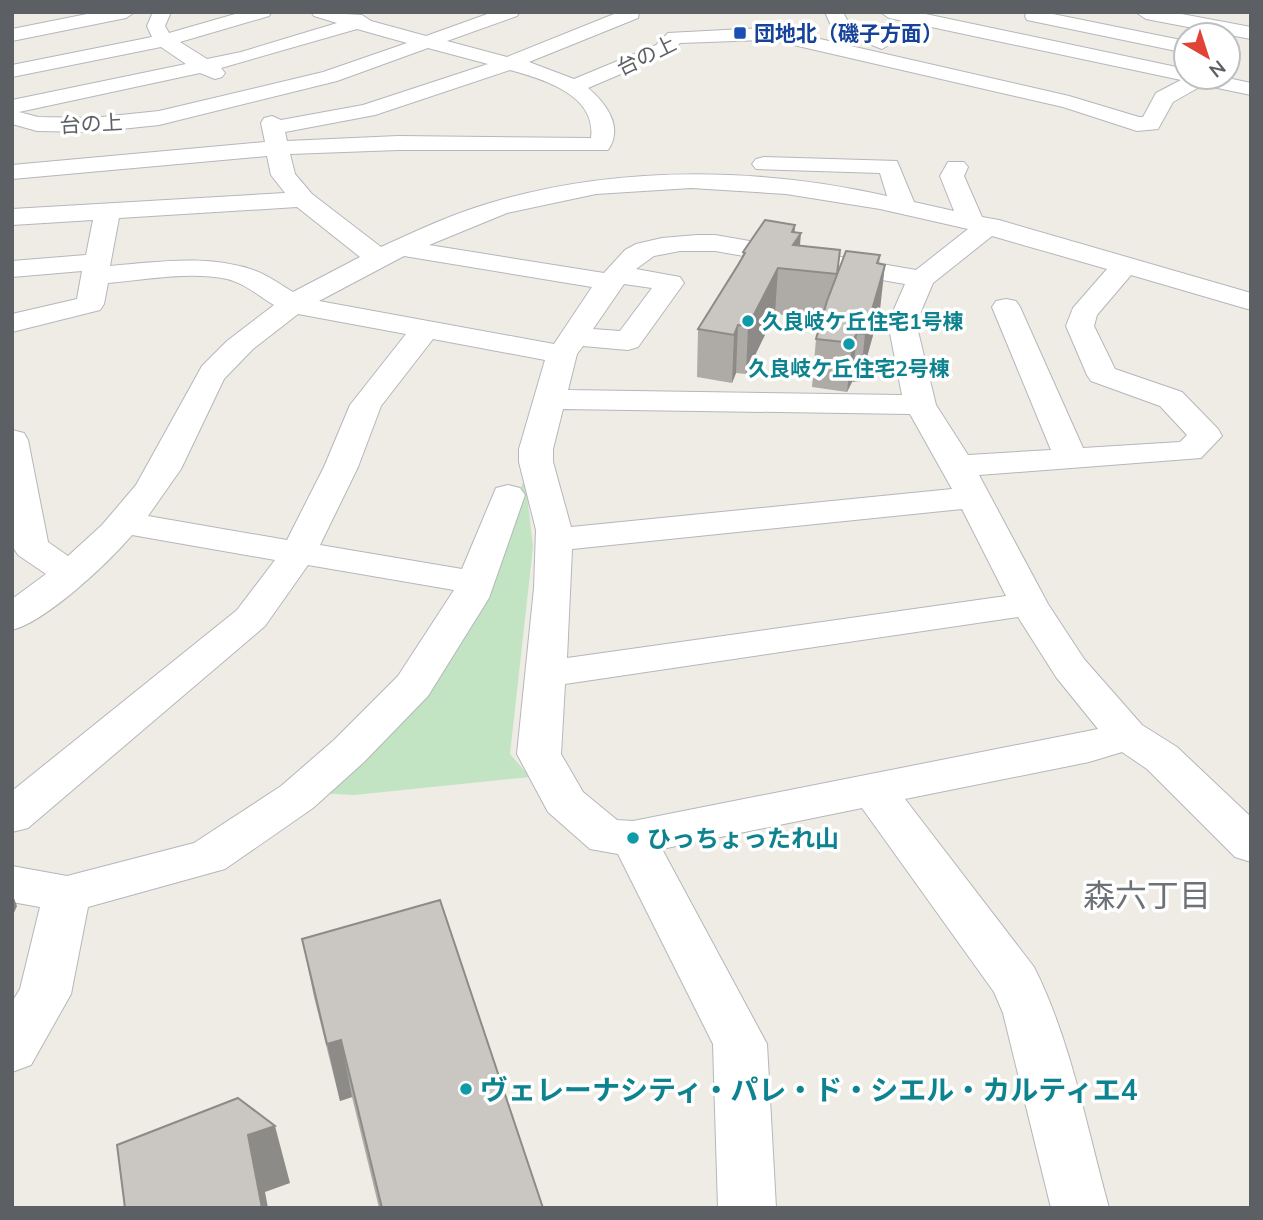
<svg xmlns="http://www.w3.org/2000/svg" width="1263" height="1220" font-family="Mulish,'Noto Sans JP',sans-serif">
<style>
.green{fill:#c2e4c2}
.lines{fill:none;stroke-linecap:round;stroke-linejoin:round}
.minor-casing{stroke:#b4b7bb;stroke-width:2}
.minor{fill:#fff;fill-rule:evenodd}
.wall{fill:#aeaaa6}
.shaded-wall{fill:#8d8b87}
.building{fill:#cac6c1;stroke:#8d8b87;stroke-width:2}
.transit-dot{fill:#1a4fb4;stroke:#fff;stroke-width:2.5}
.culture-dot{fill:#0f9aa8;stroke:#fff;stroke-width:2.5}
.labels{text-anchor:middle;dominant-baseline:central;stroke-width:7;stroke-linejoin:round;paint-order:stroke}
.far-transit-label{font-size:21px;font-weight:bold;fill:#164399;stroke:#fff;text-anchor:start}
.far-street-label{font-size:21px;fill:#5c6064;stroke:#fff}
.far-culture-label{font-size:21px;font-weight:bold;fill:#0d838f;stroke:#fff;text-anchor:start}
.culture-label{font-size:24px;font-weight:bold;fill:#0d838f;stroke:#fff;text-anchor:start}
.near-culture-label{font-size:28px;font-weight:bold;fill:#0d838f;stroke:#fff;text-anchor:start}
.near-neighbourhood-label{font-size:32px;fill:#6d7276;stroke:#fff}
</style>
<rect width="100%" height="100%" fill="#eeece4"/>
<path class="green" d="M 525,476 L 533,547 L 510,754 L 530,777 L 354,795 L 314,793 L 486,590 Z"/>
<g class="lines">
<defs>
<path id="minor" d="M 97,12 L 135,12 L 126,18 L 12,41 L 12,29 Z
M 153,12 L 171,12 L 165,26 L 169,33 L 242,12 L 272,12 L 269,16 L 180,42 L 207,59 L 241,52 L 337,23 L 314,16 L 311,12 L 362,15 L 371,21 L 426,36 L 493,12 L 520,12 L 517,16 L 447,41 L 507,57 L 619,12 L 639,12 L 638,18 L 529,62 L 574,79 L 656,45 L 668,33 L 763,28 L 785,31 L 1069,96 L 1139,117 L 1143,117 L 1156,93 L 1181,80 L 889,18 L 880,12 L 916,12 L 1186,69 L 1186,77 L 1223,77 L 1251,83 L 1251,95 L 1203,85 L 1173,102 L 1158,129 L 1137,131 L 1063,107 L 785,43 L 763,40 L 680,43 L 670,53 L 588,88 C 606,103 624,127 608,150 L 398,150 L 290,154 L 295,174 L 312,194 L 381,247 C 416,231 452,214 490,203 C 616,165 759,167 887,196 L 880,173 L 756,169 L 752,164 L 756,159 L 764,157 L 897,161 L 914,202 L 954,211 L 940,176 L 948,162 L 964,162 L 968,167 L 964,176 L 982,217 L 999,220 L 1251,293 L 1251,310 L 1131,275 L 1097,315 L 1094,326 L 1115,369 L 1182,392 L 1218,429 L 1222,436 L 1201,458 L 979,475 L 1048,604 L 1084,659 L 1142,725 L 1177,747 L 1251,817 L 1251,862 L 1235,857 L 1147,769 L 1122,752 L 1089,762 L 905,799 L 1034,967 C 1071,1040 1087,1129 1109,1208 L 1051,1208 L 1003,1013 L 994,992 L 862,808 L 662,849 L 767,1044 L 776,1208 L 718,1208 L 713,1044 L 618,854 L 590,849 L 548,812 L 517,754 L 534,588 L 536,530 L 519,462 L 519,449 L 545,360 L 433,339 L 381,406 L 358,467 L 320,545 L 462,569 L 496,488 L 508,485 L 520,488 L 525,495 L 489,598 L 428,696 L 364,762 L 313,808 L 225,869 L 88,907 L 71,994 L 31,1065 L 12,1072 L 12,1002 L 20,989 L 40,907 L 12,902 L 12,866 L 67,876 L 194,843 L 281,786 L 334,740 L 398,676 L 454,590 L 308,565 L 265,626 L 28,828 L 12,832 L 12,791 L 237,610 L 275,560 L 132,535 C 108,563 47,621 12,630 L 12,599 L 46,574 L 18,555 L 13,547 L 12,430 L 24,433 L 28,440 L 48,542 L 68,556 L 102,525 L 136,485 L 202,366 L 227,341 L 274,305 C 259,296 244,283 227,279 C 189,271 145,280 108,283 L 104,304 L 100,310 L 12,332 L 12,314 L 77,299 L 82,271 L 12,277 L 12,261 L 86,255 L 93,220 L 12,225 L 12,209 L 285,193 L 271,175 L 267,156 L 12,179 L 12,165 L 265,142 L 261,123 L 264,118 L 272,116 L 281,120 L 363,105 L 488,64 L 428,48 L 337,81 L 159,125 L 92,132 L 37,131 L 12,124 L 12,100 L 186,64 L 161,47 L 12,77 L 12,65 L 152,37 L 147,26 ZM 357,29 L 407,43 L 323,72 L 159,111 L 92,118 L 38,117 L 19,112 L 200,73 L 215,79 L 222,77 L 225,73 L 221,68 ZM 510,70 C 543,79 597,95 591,138 L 398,136 L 287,141 L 285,132 L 375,115 ZM 691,188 L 786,194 L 880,209 L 968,229 L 916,270 L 715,235 L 697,235 L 662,238 L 636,244 L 625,250 L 604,273 L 429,245 L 507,213 L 596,194 ZM 297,207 L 360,257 L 293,292 C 281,285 269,276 256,271 C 210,254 158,262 110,266 L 119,218 ZM 992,236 L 1107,269 L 1073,308 L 1066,326 L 1087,375 L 1091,381 L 1160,406 L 1187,435 L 1180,442 L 1083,448 L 1020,307 L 1016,301 L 1006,299 L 996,301 L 992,307 L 1051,450 L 968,455 L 936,405 L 916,323 L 933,283 ZM 680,251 L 715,251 L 905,284 L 888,323 L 902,395 L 568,390 L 577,354 L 583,346 L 628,350 L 638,347 L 684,283 L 680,277 L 636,269 L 654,256 ZM 404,256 L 592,287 L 554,344 L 319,301 ZM 624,284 L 652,288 L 620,331 L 593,329 ZM 298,314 L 406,334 L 350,405 L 324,467 L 287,540 L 148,516 L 181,469 L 224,379 L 253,349 ZM 563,409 L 910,414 L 952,489 L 571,527 L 553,462 L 553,449 ZM 962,509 L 1006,596 L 567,658 L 572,549 ZM 1018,617 L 1056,677 L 1098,729 L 633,821 L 617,820 L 583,792 L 561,754 L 565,684 Z
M 825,12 L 843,12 L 848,22 L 889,39 L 892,43 L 882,49 L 833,30 Z
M 1027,12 L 1043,12 L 1186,41 L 1186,53 L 1027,20 L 1025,16 Z
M 1171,12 L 1251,27 L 1251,39 L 1146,19 L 1137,13 Z"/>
</defs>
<use href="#minor" class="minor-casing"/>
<use href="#minor" class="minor"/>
</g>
<path class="wall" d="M 795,225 L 794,232 L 800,246 L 838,272 L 880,255 L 879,264 L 880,310 L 860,382 L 852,382 L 847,392 L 812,387 L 816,339 L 822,319 L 775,314 L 746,374 L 736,373 L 732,383 L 697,377 L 698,329 L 742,257 L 743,252 Z
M 302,939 L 543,1208 L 379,1208 L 352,1097 L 340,1101 L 314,997 Z"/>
<path class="shaded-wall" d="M 795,225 L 794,244 L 801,233 L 798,270 L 789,269 L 792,232 Z
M 885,265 L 880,310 L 860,382 L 865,334 Z
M 778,268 L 775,314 L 746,374 L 748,326 Z
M 738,325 L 736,373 L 732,383 L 734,335 Z
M 857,333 L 852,382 L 847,392 L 852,343 Z
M 12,893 L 17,906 L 12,917 Z
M 341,1040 L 352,1097 L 340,1101 L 327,1044 Z
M 275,1126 L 290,1183 L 265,1192 L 268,1208 L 262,1208 L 248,1135 Z"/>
<path class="building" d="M 765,220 L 795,225 L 792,232 L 801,233 L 793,245 L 840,250 L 837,274 L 778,268 L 748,326 L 738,325 L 734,335 L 698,329 L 738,265 L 745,253 L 743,252 Z
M 846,251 L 880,255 L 877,263 L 885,265 L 865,334 L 857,333 L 852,343 L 816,339 L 827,301 Z
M 440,900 L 543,1208 L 382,1208 L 341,1040 L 327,1044 L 302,939 Z
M 238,1098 L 275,1126 L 248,1135 L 262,1208 L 125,1208 L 117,1145 Z"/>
<rect class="transit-dot" x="733" y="26" width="14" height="14" rx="3.5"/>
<g class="culture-dot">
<circle cx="748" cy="321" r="7"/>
<circle cx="849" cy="344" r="7"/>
<circle cx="633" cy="838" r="7"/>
<circle cx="466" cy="1089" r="7"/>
</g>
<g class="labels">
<g class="far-transit-label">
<text x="754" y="33">団地北（磯子方面）</text>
</g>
<g class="far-street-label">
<text transform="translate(646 55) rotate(-26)">台の上</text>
<text transform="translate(91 123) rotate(-3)">台の上</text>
</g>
<g class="far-culture-label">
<text x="762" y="321">久良岐ケ丘住宅1号棟</text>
<text x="849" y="368" text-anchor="middle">久良岐ケ丘住宅2号棟</text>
</g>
<g class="culture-label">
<text x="647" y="838">ひっちょったれ山</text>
</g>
<g class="near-culture-label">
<text x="480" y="1089">ヴェレーナシティ・パレ・ド・シエル・カルティエ4</text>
</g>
<g class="near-neighbourhood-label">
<text x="1147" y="895">森六丁目</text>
</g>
</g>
<rect width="1263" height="1220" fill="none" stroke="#5c6064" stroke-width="28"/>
<g transform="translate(1207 56) rotate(141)"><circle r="33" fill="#ffffff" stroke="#bebfc1" stroke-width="2"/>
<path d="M0-5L12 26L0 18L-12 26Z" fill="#e14337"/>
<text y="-10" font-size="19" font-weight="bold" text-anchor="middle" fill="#5c6064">N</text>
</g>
</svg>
